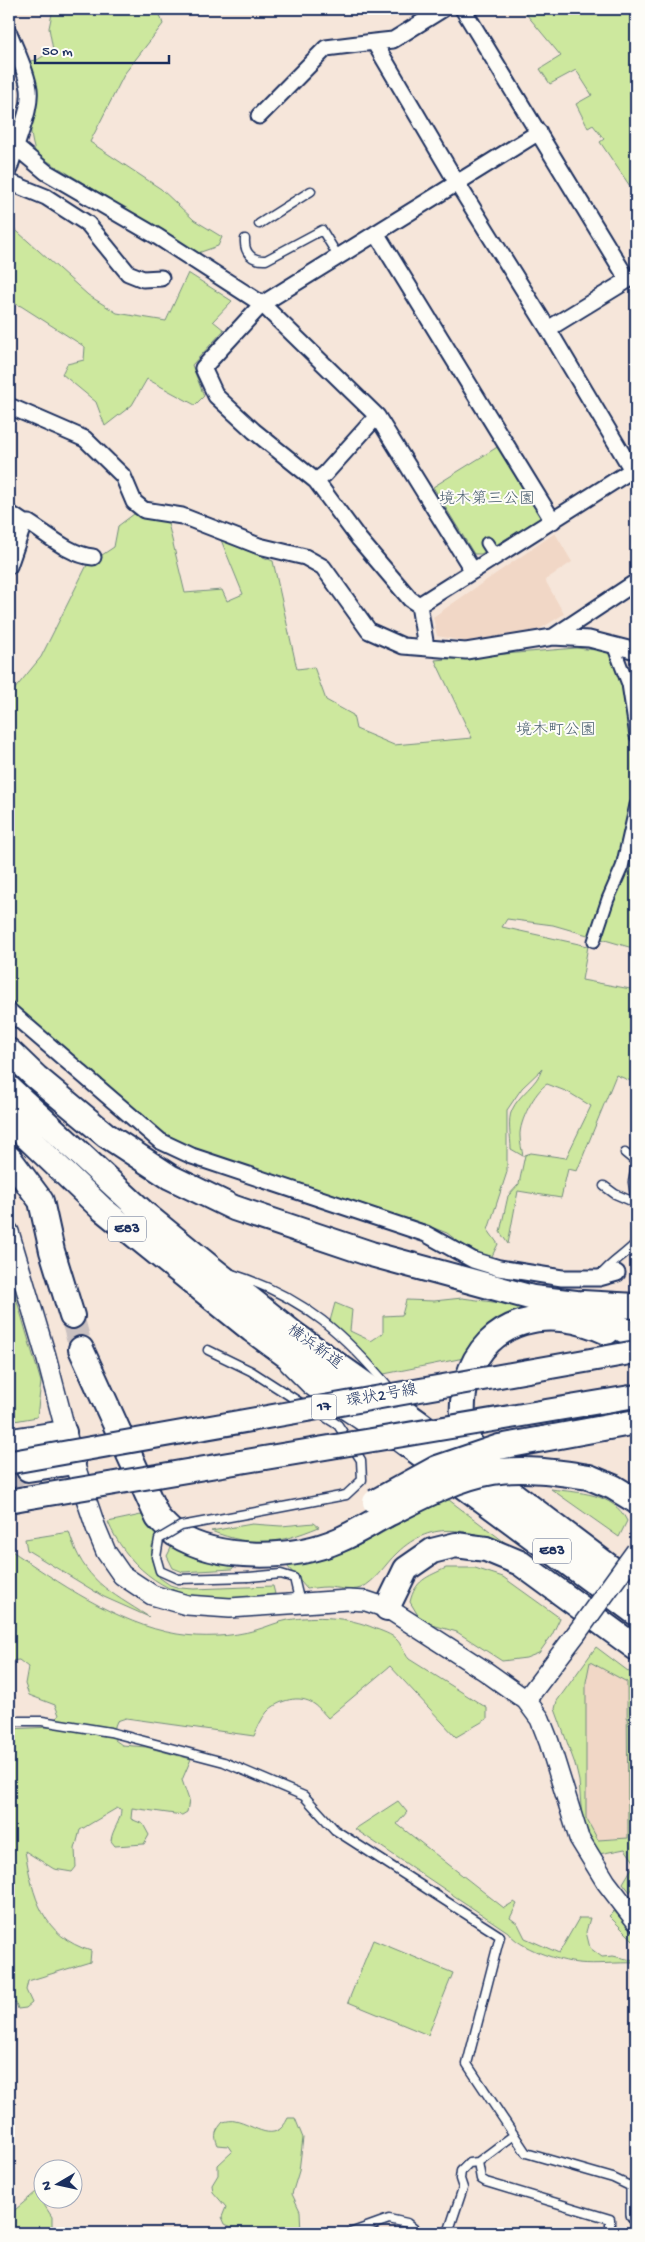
<svg xmlns="http://www.w3.org/2000/svg" width="645" height="2242" font-family="'Gochi Hand','Klee One',sans-serif">
<style>
.built{fill:#f1d7c6}
.green{fill:#cde89e;stroke:#748c7e;fill-rule:evenodd}
.lines{fill:none;stroke-linecap:round;stroke-linejoin:round}
.primary-tunnel{stroke:#cac1c1;stroke-width:22;stroke-dasharray:22 11;stroke-linecap:butt}
.trunk-tunnel{stroke:#cac1c1;stroke-width:24;stroke-dasharray:24 12;stroke-linecap:butt}
.service-casing{stroke:#1b2f5e;stroke-width:11}
.pedestrian-casing{stroke:#1b2f5e;stroke-width:15}
.minor-casing{stroke:#1b2f5e;stroke-width:19}
.tertiary-casing{stroke:#1b2f5e;stroke-width:22}
.primary-casing{stroke:#1b2f5e;stroke-width:26}
.trunk-casing{stroke:#1b2f5e;stroke-width:28}
.service{stroke:#fdfcf7;stroke-width:8}
.pedestrian{stroke:#fdfcf7;stroke-width:11}
.minor{stroke:#fdfcf7;stroke-width:15}
.tertiary{stroke:#fdfcf7;stroke-width:19}
.primary{stroke:#fdfcf7;stroke-width:22}
.trunk{stroke:#fdfcf7;stroke-width:24}
.service-bridge-casing{stroke:#1b2f5e;stroke-width:11;stroke-linecap:butt}
.tertiary-bridge-casing{stroke:#1b2f5e;stroke-width:22;stroke-linecap:butt}
.primary-bridge-casing{stroke:#1b2f5e;stroke-width:26;stroke-linecap:butt}
.trunk-bridge-casing{stroke:#1b2f5e;stroke-width:28;stroke-linecap:butt}
.service-bridge{stroke:#fdfcf7;stroke-width:8}
.tertiary-bridge{stroke:#fdfcf7;stroke-width:19}
.primary-bridge{stroke:#fdfcf7;stroke-width:22}
.trunk-bridge{stroke:#fdfcf7;stroke-width:24}
.labels{text-anchor:middle;dominant-baseline:central;stroke-width:4;stroke-linejoin:round;paint-order:stroke}
.shield{fill:#fdfcf7;stroke:#5f6c8c;stroke-width:1}
.shield-label{font-size:15px;font-weight:bold;fill:#1b2f5e}
.park-label{font-size:16px;fill:#485d6e;stroke:#fdfcf7}
.street-label{font-size:16px;fill:#1b2f5e;stroke:#fdfcf7}
</style>
<rect width="100%" height="100%" fill="#f6e6da"/>
<filter id="ink" filterUnits="userSpaceOnUse"><feTurbulence type="fractalNoise" baseFrequency=".02" numOctaves="2"/><feDisplacementMap in="SourceGraphic" scale="10" xChannelSelector="R" yChannelSelector="G"/><feConvolveMatrix kernelMatrix="1 2 1 2 8 2 1 2 1" color-interpolation-filters="sRGB"/></filter>
<g filter="url(#ink)">
<path class="built" d="M 555,533 L 572,562 L 545,580 L 564,614 L 532,634 L 468,642 L 437,636 L 433,617 Z
M 590,1661 L 627,1682 L 628,1838 L 597,1840 L 586,1819 L 586,1682 Z"/>
<path class="green" d="M 53,9 L 158,9 L 163,24 L 125,73 L 90,142 L 161,189 L 194,220 L 222,237 L 218,246 L 198,253 L 36,154 C 25,125 33,91 30,61 L 37,60 L 53,50 L 49,28 Z
M 522,9 L 636,9 L 636,195 L 600,142 L 604,139 L 593,125 L 588,128 L 576,104 L 592,95 L 576,70 L 550,84 L 540,69 L 561,56 Z
M 9,224 L 88,295 L 117,313 L 166,321 L 188,273 L 232,301 L 213,321 L 224,330 L 192,365 L 204,396 L 195,405 L 147,379 L 132,405 L 105,426 L 96,402 L 62,374 L 67,364 L 84,360 L 85,347 L 21,306 L 9,302 Z
M 499,446 L 541,514 L 540,518 L 481,554 L 474,554 L 433,487 Z
M 134,514 L 167,519 L 185,593 L 222,590 L 227,601 L 243,594 L 221,540 L 273,561 L 297,669 L 314,667 L 326,700 L 353,715 L 356,729 L 394,745 L 472,738 L 435,660 L 576,648 L 626,653 L 624,657 L 636,701 L 636,949 L 553,925 L 507,919 L 502,927 L 588,946 L 582,980 L 636,990 L 636,1083 L 616,1075 L 577,1171 L 568,1169 L 561,1198 L 518,1191 L 508,1244 L 500,1232 L 508,1196 L 519,1184 L 525,1155 L 531,1153 L 566,1158 L 591,1106 L 568,1092 L 547,1084 C 535,1091 519,1122 520,1136 C 520,1143 522,1150 523,1156 L 511,1149 C 511,1138 507,1120 512,1110 C 519,1094 537,1085 542,1069 L 522,1088 L 507,1110 L 507,1172 L 488,1230 L 498,1244 L 491,1258 L 469,1250 L 447,1233 L 413,1220 L 355,1206 L 182,1158 L 9,1004 L 9,696 L 41,657 L 87,565 L 114,547 L 118,526 Z
M 9,1274 L 41,1382 L 37,1417 L 9,1422 Z
M 462,1298 L 531,1307 L 531,1315 L 474,1356 L 384,1374 L 330,1321 L 335,1303 L 352,1310 L 350,1331 L 371,1341 L 383,1333 L 383,1316 L 402,1315 L 406,1300 L 434,1301 Z
M 551,1489 C 579,1493 613,1492 627,1521 L 619,1537 Z
M 449,1500 L 511,1547 C 470,1530 433,1518 397,1553 C 385,1564 376,1581 361,1588 C 350,1592 338,1587 327,1587 C 320,1587 314,1588 307,1589 L 287,1566 L 323,1559 L 354,1548 L 434,1505 Z
M 141,1515 L 159,1532 L 152,1546 L 152,1561 L 160,1578 L 170,1585 L 180,1588 L 194,1589 L 273,1586 L 275,1594 C 253,1596 232,1599 210,1598 C 163,1597 125,1562 108,1522 Z
M 314,1523 L 319,1527 C 277,1544 255,1548 211,1531 L 252,1524 L 281,1526 Z
M 69,1532 C 84,1581 109,1591 149,1617 L 104,1597 L 27,1550 L 25,1539 Z
M 174,1542 L 200,1555 L 235,1565 L 232,1569 L 183,1572 L 173,1568 L 167,1556 Z
M 9,1549 C 58,1582 117,1624 177,1634 C 201,1638 232,1637 256,1630 C 267,1627 277,1622 288,1620 C 316,1615 348,1617 374,1628 C 381,1631 392,1634 397,1640 C 401,1644 404,1653 409,1659 L 487,1708 L 487,1719 L 456,1737 L 390,1666 L 328,1718 C 323,1713 319,1707 314,1704 C 300,1694 278,1700 267,1712 C 261,1719 258,1727 254,1736 L 126,1718 L 117,1721 L 115,1726 L 115,1740 L 122,1745 L 146,1747 L 191,1759 L 182,1780 L 189,1800 L 187,1812 L 182,1815 L 132,1808 L 131,1819 L 143,1824 L 149,1835 L 144,1844 L 115,1846 L 111,1841 C 112,1829 121,1822 121,1809 L 117,1808 L 80,1830 L 75,1849 L 76,1867 L 72,1872 L 54,1869 L 25,1851 C 33,1897 42,1936 91,1951 L 90,1962 L 28,1981 L 26,1990 L 32,2003 L 26,2008 L 18,2009 L 16,2003 L 9,2004 L 9,1729 L 52,1727 L 59,1715 L 55,1705 L 29,1695 L 25,1684 L 28,1667 L 19,1660 L 9,1661 Z
M 446,1568 L 475,1568 L 503,1577 L 560,1618 L 552,1635 L 539,1653 L 526,1658 L 502,1661 L 457,1632 L 422,1622 L 410,1602 C 415,1580 427,1577 446,1568 Z
M 596,1647 L 636,1677 L 636,1883 L 630,1892 L 623,1883 L 635,1863 L 625,1849 L 599,1854 L 582,1819 L 579,1781 L 575,1764 L 555,1709 L 557,1701 ZM 590,1662 L 627,1682 L 628,1838 L 598,1840 L 586,1818 L 586,1682 Z
M 398,1801 L 407,1812 L 397,1824 L 504,1908 L 514,1902 L 517,1904 L 510,1918 L 518,1924 L 525,1938 L 559,1953 L 579,1918 L 590,1918 L 586,1932 L 590,1948 L 602,1957 L 613,1956 L 636,1961 L 636,1963 C 617,1962 597,1965 578,1963 C 559,1961 518,1948 508,1932 L 355,1829 Z
M 614,1911 L 636,1936 L 636,1943 L 609,1916 Z
M 373,1940 L 453,1973 L 428,2035 L 348,2002 Z
M 288,2118 L 295,2118 L 303,2138 L 299,2171 L 292,2194 L 300,2211 L 301,2233 L 244,2233 L 225,2224 L 222,2217 L 226,2207 L 213,2192 L 212,2185 L 218,2175 L 218,2165 L 232,2152 L 228,2146 L 218,2145 C 213,2135 216,2130 223,2122 C 227,2121 232,2120 235,2121 C 255,2125 275,2146 288,2118 Z
M 36,2192 L 52,2217 L 52,2233 L 9,2233 L 9,2215 Z"/>
<g class="lines">
<path class="primary-tunnel" d="M 9,1480 L 24,1470"/>
<path class="trunk-tunnel" d="M 72,1316 L 81,1349"/>
<defs>
<path id="service" d="M 259,224 L 311,191
M 245,239 C 244,253 252,261 266,260 L 322,230 L 338,256
M 625,1153 L 636,1162
M 636,1165 L 633,1182 L 636,1205
M 604,1186 L 615,1194 L 636,1203
M 232,1274 C 305,1297 345,1335 393,1392
M 601,1275 C 611,1262 625,1255 636,1243
M 208,1350 L 251,1371 L 304,1405
M 285,1367 L 307,1389 L 325,1402
M 336,1410 L 372,1434
M 251,1513 L 346,1495 L 362,1480 L 361,1460 L 338,1425 L 319,1413
M 249,1577 L 281,1574 L 294,1578 L 300,1603
M 9,1721 L 42,1721 L 110,1732 L 224,1762 L 304,1796 L 335,1830 L 500,1936 L 467,2064 L 526,2153 L 613,2178 L 636,2189
M 478,2162 L 481,2179 L 486,2182 L 610,2219 L 610,2233
M 350,2233 L 389,2219 L 407,2223 L 419,2233
M 448,2233 L 463,2188 L 460,2179 L 461,2171 L 469,2163 L 478,2162 L 514,2135"/>
<path id="pedestrian" d="M 487,543 L 496,557
M 613,645 L 628,684 L 636,736
M 594,941 L 608,899 L 622,867 L 636,805"/>
<path id="minor" d="M 443,9 L 393,40 L 374,42 L 457,183 L 548,329
M 9,33 C 16,51 26,69 29,89 C 31,108 21,129 16,147 L 46,172 L 158,237 L 262,304 L 377,416 L 473,571
M 259,116 L 326,48 L 374,42
M 9,169 L 16,147
M 9,182 L 46,197 L 88,224 L 128,273 L 143,279 L 161,278
M 376,233 L 553,521
M 9,406 L 85,439 L 123,476 L 134,502 L 144,510 L 182,516 L 259,546 L 305,557 L 323,567 L 369,631 L 403,646 L 466,651 L 553,637 L 589,639 L 636,651
M 316,481 L 325,474 L 377,416
M 9,513 L 24,523 L 9,566
M 24,523 L 29,523 C 48,535 70,555 93,557
M 419,605 L 410,599 L 359,539 L 316,481 L 254,431 L 216,396 L 203,368 L 262,304 L 539,132
M 553,637 L 636,582
M 426,647 L 419,605 L 632,470 L 548,329 L 628,280 L 463,9
M 9,1011 L 160,1141 L 192,1156 L 426,1234 L 473,1260 L 499,1268 L 562,1278 L 599,1278 L 617,1273"/>
<path id="tertiary" d="M 9,1232 L 46,1356 L 74,1463 L 96,1528 L 106,1552 L 122,1575 L 152,1595 L 187,1605 L 230,1608 L 348,1600 L 366,1601 L 387,1608 L 485,1671 L 526,1700 L 540,1719 L 549,1742 L 579,1838 L 606,1882 L 636,1921
M 526,1700 L 576,1634
M 636,2188 L 636,2214"/>
<path id="primary" d="M 12,1440 L 65,1432
M 28,1470 L 74,1463
M 9,1501 L 25,1498"/>
<path id="trunk" d="M 9,1051 L 36,1077 L 106,1135 L 170,1177 L 234,1208 L 371,1254 L 533,1298 L 576,1303 L 636,1337
M 9,1088 L 145,1214 L 211,1268 L 294,1334 L 419,1423 L 636,1587
M 9,1120 L 101,1208 L 252,1330 L 636,1613
M 9,1158 L 41,1201 L 52,1251 L 72,1316
M 582,1303 L 636,1306
M 81,1349 L 158,1518 C 163,1523 169,1530 175,1534 C 218,1561 293,1560 339,1540 C 355,1533 371,1523 386,1515
M 487,1466 C 482,1458 473,1449 469,1441 C 461,1423 461,1400 467,1381 C 485,1317 551,1305 607,1332
M 589,1477 L 613,1487 L 636,1501
M 387,1608 L 406,1569 L 432,1551 L 456,1545 L 486,1549 L 520,1563 L 636,1648"/>
</defs>
<use href="#service" class="service-casing"/>
<use href="#pedestrian" class="pedestrian-casing"/>
<use href="#minor" class="minor-casing"/>
<use href="#tertiary" class="tertiary-casing"/>
<use href="#primary" class="primary-casing"/>
<use href="#trunk" class="trunk-casing"/>
<use href="#service" class="service"/>
<use href="#pedestrian" class="pedestrian"/>
<use href="#minor" class="minor"/>
<use href="#tertiary" class="tertiary"/>
<use href="#primary" class="primary"/>
<use href="#trunk" class="trunk"/>
<defs>
<path id="service-bridge" d="M 249,1577 L 178,1579 L 160,1571 L 156,1557 L 159,1539 L 181,1526 L 251,1513"/>
<path id="tertiary-bridge" d="M 576,1634 L 636,1551"/>
<path id="primary-bridge" d="M 12,1462 L 636,1352
M 25,1498 L 636,1396"/>
<path id="trunk-bridge" d="M 375,1502 L 437,1468 L 499,1447 L 636,1422
M 386,1515 C 420,1498 456,1478 493,1472 C 525,1467 557,1472 589,1477"/>
</defs>
<use href="#service-bridge" class="service-bridge-casing"/>
<use href="#tertiary-bridge" class="tertiary-bridge-casing"/>
<use href="#primary-bridge" class="primary-bridge-casing"/>
<use href="#trunk-bridge" class="trunk-bridge-casing"/>
<use href="#service-bridge" class="service-bridge"/>
<use href="#tertiary-bridge" class="tertiary-bridge"/>
<use href="#primary-bridge" class="primary-bridge"/>
<use href="#trunk-bridge" class="trunk-bridge"/>
</g>
</g>
<g class="labels">
<g class="shield">
<rect x="108" y="1216.5" width="38" height="25" rx="4"/>
<rect x="311.5" y="1394.5" width="25" height="25" rx="4"/>
<rect x="533" y="1538.5" width="38" height="25" rx="4"/>
</g>
<g class="shield-label">
<text x="127" y="1229">E83</text>
<text x="324" y="1407">17</text>
<text x="552" y="1551">E83</text>
</g>
<g class="park-label">
<text x="487" y="500">境木第三公園</text>
<text x="556" y="731">境木町公園</text>
</g>
<g class="street-label">
<text transform="translate(314 1348) rotate(36)">横浜新道</text>
<text transform="translate(382 1397) rotate(-10)">環状2号線</text>
</g>
</g>
<rect width="645" height="2242" fill="none" stroke="#fdfcf7" stroke-width="30"/>
<rect x="15" y="15" width="615" height="2212" fill="none" stroke="#1b2f5e" stroke-width="2" filter="url(#ink)"/>
<g transform="translate(58 2184) rotate(261)"><circle r="24" fill="#fdfcf7" stroke="#a3aaba"/>
<path d="M0-4L9 19L0 12L-9 19Z" fill="#1b2f5e"/>
<text y="-8" font-size="14" font-weight="bold" text-anchor="middle" fill="#1b2f5e">N</text>
</g>
<path d="M35 55v8h134v-8" fill="none" stroke="#1b2f5e" stroke-width="2.5"/>
<text x="42" y="55" font-size="15" fill="#1b2f5e" stroke="#fdfcf7" stroke-width="4" paint-order="stroke">50 m</text>
</svg>
